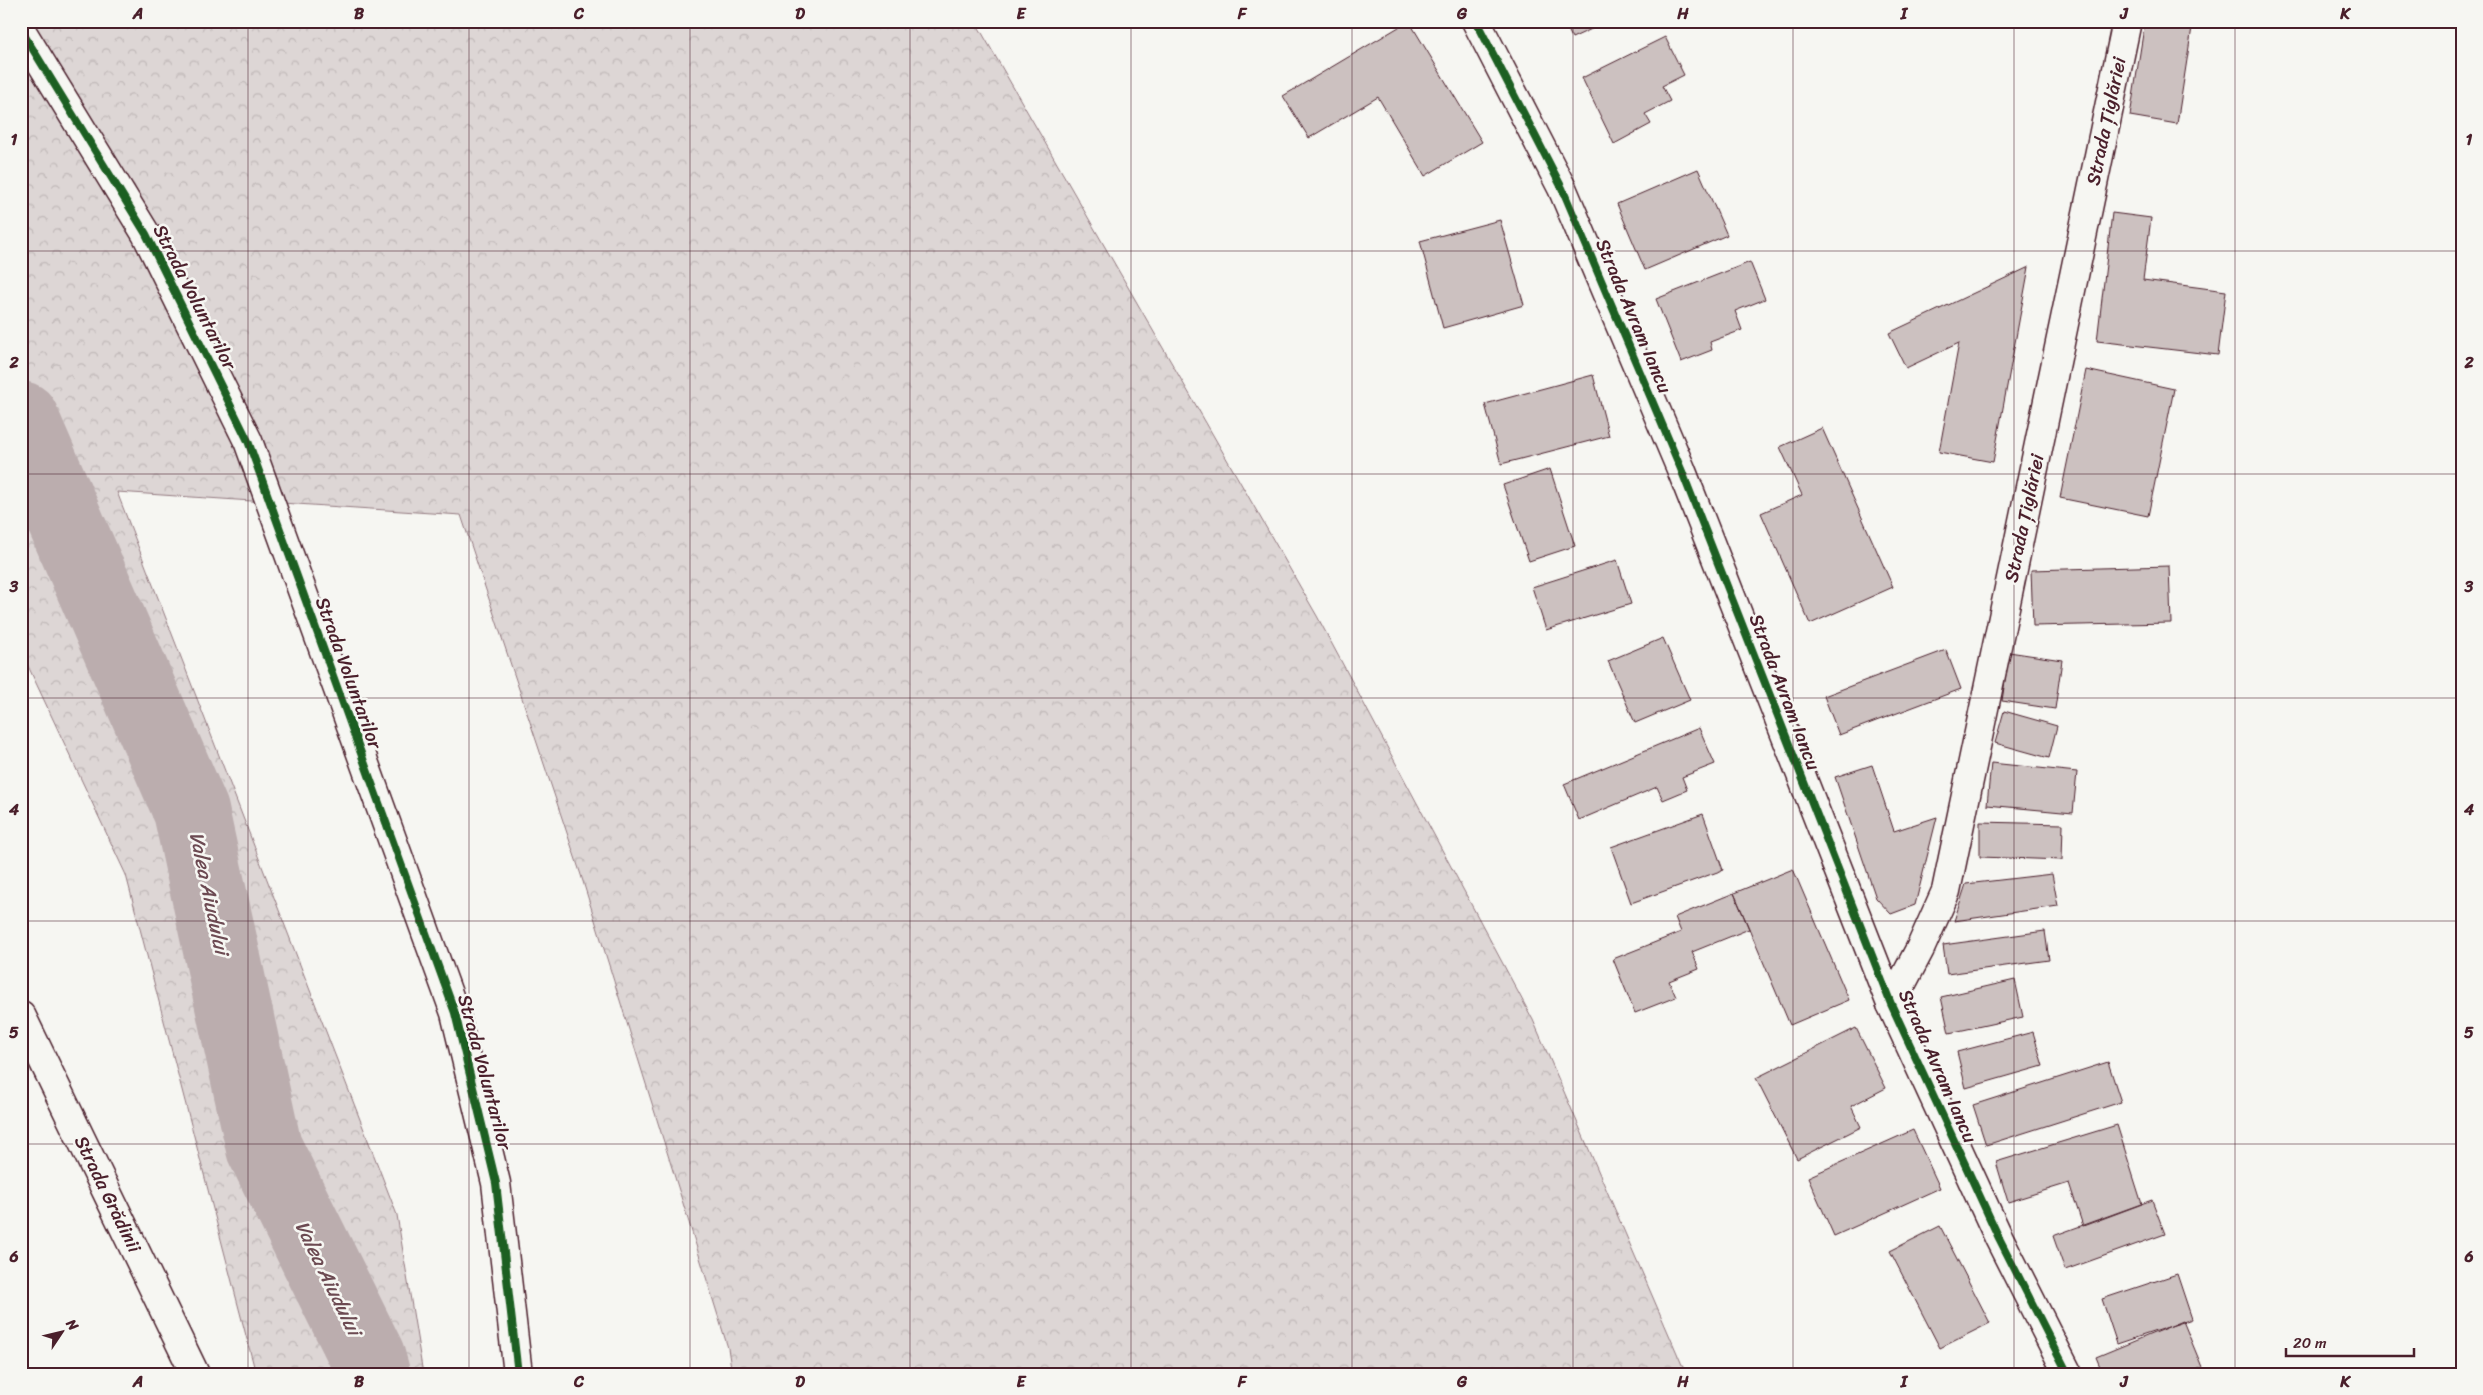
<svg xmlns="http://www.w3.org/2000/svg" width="2483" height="1395" font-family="Sriracha,sans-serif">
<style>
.forest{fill:url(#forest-crowns);stroke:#947a80}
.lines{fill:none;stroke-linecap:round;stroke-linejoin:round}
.river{stroke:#bbadae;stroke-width:76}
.building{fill:#ccc1c0;stroke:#4a1f2b}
.minor-casing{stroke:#4a1f2b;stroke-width:31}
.major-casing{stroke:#4a1f2b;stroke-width:31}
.minor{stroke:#f6f6f2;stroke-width:28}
.major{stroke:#f6f6f2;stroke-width:28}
.cycleway-casing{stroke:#f6f6f2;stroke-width:11}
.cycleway{stroke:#1b5e20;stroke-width:8}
.grid{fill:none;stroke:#4a1f2b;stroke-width:1;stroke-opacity:0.55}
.labels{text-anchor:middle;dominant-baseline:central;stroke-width:5;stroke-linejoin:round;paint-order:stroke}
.street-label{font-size:19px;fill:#4a1f2b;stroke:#f6f6f2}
.water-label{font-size:20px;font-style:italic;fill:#6c4a52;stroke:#f6f6f2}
.neatline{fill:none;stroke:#4a1f2b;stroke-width:2}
.grid-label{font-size:16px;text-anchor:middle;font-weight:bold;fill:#4a1f2b}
</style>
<defs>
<pattern id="forest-crowns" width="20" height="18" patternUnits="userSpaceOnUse" patternTransform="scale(1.25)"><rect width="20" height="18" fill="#ddd6d5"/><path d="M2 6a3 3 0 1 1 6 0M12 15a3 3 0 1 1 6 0" fill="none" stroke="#bfb7b7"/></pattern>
</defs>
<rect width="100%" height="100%" fill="#f6f6f2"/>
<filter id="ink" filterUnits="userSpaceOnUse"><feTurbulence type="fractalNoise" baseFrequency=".02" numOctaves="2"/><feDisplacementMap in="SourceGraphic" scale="10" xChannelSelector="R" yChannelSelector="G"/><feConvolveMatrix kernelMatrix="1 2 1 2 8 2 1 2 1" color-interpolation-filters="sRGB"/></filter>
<g filter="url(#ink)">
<path class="forest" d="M 21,21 L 972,21 L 978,26 L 1317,616 L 1533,1020 L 1686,1374 L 732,1374 L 728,1348 L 581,875 L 461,515 L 117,492 L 397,1215 L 423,1374 L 256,1374 L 126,875 L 21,651 Z"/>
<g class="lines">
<path class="river" d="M 21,419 L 191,811 L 264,1148 L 367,1356 L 372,1374"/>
</g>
<path class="building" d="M 1409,21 L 1482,142 L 1425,176 L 1378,97 L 1309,138 L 1283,96 Z
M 1564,21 L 1609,21 L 1572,38 Z
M 2145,21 L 2193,21 L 2177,124 L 2130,116 Z
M 1665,37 L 1684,75 L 1662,86 L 1670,101 L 1645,114 L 1651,124 L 1614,144 L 1582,78 Z
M 1698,169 L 1727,235 L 1645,270 L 1617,204 Z
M 2112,213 L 2151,218 L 2143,280 L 2226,291 L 2218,355 L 2097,341 Z
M 1500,220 L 1524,305 L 1443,328 L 1420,241 Z
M 1750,262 L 1765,299 L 1735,311 L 1742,330 L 1710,342 L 1712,350 L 1681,362 L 1656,299 Z
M 2029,267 L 1993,462 L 1939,452 L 1959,343 L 1906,368 L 1889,333 Z
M 2086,370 L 2174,389 L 2148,516 L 2060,498 Z
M 1593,375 L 1609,436 L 1501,464 L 1485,404 Z
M 1822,428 L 1893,587 L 1810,624 L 1761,513 L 1802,495 L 1780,447 Z
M 1550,469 L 1575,546 L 1529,561 L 1503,485 Z
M 1617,560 L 1631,604 L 1546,630 L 1532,587 Z
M 2169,566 L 2171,623 L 2033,626 L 2031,570 Z
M 1663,638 L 1690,700 L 1635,723 L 1608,661 Z
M 1946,650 L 1961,689 L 1839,735 L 1824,696 Z
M 2009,652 L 2062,660 L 2055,709 L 2002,701 Z
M 2004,711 L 2057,726 L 2049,758 L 1995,743 Z
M 1699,728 L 1715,764 L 1682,777 L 1687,790 L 1663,800 L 1657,787 L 1579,820 L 1564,784 Z
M 1991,763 L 2077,772 L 2073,813 L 1987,805 Z
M 1872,765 L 1894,831 L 1937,817 L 1915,905 L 1891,914 L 1876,898 L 1835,777 Z
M 1703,814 L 1723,870 L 1631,903 L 1611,847 Z
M 1980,822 L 2063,824 L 2062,860 L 1980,857 Z
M 1793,869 L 1849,1000 L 1790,1025 L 1734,893 Z
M 2052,874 L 2058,906 L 1954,921 L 1966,884 Z
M 1734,893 L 1749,929 L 1692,952 L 1699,969 L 1669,981 L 1676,997 L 1635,1013 L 1613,959 L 1681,932 L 1675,917 Z
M 2045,931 L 2049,960 L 1947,974 L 1943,945 Z
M 2015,980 L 2023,1017 L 1949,1033 L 1941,997 Z
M 1856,1028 L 1886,1088 L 1851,1106 L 1861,1127 L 1797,1159 L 1756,1078 Z
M 2033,1032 L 2043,1066 L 1966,1088 L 1957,1052 Z
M 2108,1062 L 2121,1102 L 1986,1145 L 1973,1105 Z
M 2117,1125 L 2142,1204 L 2083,1226 L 2069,1183 L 2008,1202 L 1996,1162 Z
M 1913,1130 L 1940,1188 L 1834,1236 L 1808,1177 Z
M 2152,1200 L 2165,1234 L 2065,1270 L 2053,1236 Z
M 1940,1226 L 1990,1323 L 1940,1348 L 1890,1251 Z
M 2177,1274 L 2192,1319 L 2117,1344 L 2102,1299 Z
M 2183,1321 L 2202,1367 L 2186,1374 L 2103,1374 L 2096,1357 Z"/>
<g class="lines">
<defs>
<path id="minor" d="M 21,30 L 146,234 L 248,441 L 455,1013 L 496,1183 L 518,1374
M 1891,1004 L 1920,949 L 1946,891 L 2127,21
M 21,1015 L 195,1374"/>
<path id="major" d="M 1476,21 L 1562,188 L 1681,469 L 1891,1004 L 1999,1238 L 2068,1374"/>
</defs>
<use href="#minor" class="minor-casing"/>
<use href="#major" class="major-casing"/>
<use href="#minor" class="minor"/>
<use href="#major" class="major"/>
<defs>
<path id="cycleway" d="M 1476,21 L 1562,188 L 1681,469 L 1891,1004 L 1999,1238 L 2068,1374
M 21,30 L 146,234 L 248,441 L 455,1013 L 496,1183 L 518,1374"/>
</defs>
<use href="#cycleway" class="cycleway-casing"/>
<use href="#cycleway" class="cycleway"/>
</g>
</g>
<path class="grid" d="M 248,21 L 248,1374M 469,21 L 469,1374M 690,21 L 690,1374M 910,21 L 910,1374M 1131,21 L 1131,1374M 1352,21 L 1352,1374M 1573,21 L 1573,1374M 1793,21 L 1793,1374M 2014,21 L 2014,1374M 2235,21 L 2235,1374M 21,251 L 2462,251M 21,474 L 2462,474M 21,698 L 2462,698M 21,921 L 2462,921M 21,1144 L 2462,1144"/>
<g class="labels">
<g class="street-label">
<text transform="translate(2106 121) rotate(-78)">Strada Țiglăriei</text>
<text transform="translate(195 297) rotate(63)">Strada Voluntarilor</text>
<text transform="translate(1634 316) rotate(67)">Strada Avram Iancu</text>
<text transform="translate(2024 518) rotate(-78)">Strada Țiglăriei</text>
<text transform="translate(349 673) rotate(70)">Strada Voluntarilor</text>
<text transform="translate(1785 692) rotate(69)">Strada Avram Iancu</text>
<text transform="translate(1938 1066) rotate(66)">Strada Avram Iancu</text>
<text transform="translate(485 1072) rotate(75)">Strada Voluntarilor</text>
<text transform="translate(108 1194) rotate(64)">Strada Grădinii</text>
</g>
<g class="water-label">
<text transform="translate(209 893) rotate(78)">Valea Aiudului</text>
<text transform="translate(328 1278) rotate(64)">Valea Aiudului</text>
</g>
</g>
<rect width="2483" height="1395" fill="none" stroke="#f6f6f2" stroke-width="55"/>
<g transform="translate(62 1332) rotate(55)" stroke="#f6f6f2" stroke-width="4" paint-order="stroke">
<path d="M0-4L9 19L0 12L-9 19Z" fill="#4a1f2b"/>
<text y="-8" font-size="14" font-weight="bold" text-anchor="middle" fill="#4a1f2b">N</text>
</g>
<path d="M2286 1348v8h128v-8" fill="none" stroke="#4a1f2b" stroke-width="2.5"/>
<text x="2293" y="1348" font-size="15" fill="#4a1f2b" stroke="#f6f6f2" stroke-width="4" paint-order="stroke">20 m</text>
<rect x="28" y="28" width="2428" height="1340" class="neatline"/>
<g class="grid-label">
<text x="138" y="19">A</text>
<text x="359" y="19">B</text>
<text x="579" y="19">C</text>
<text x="800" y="19">D</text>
<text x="1021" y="19">E</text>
<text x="1242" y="19">F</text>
<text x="1462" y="19">G</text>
<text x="1683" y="19">H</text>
<text x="1904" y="19">I</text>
<text x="2124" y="19">J</text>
<text x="2345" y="19">K</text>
<text x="14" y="145">1</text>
<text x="2469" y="145">1</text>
<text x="14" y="368">2</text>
<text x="2469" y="368">2</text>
<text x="14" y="592">3</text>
<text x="2469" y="592">3</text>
<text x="14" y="815">4</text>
<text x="2469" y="815">4</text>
<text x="14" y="1038">5</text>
<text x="2469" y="1038">5</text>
<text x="14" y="1262">6</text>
<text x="2469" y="1262">6</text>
<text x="138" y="1387">A</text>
<text x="359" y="1387">B</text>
<text x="579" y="1387">C</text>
<text x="800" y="1387">D</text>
<text x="1021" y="1387">E</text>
<text x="1242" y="1387">F</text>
<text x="1462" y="1387">G</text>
<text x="1683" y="1387">H</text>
<text x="1904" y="1387">I</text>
<text x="2124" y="1387">J</text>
<text x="2345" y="1387">K</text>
</g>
</svg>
